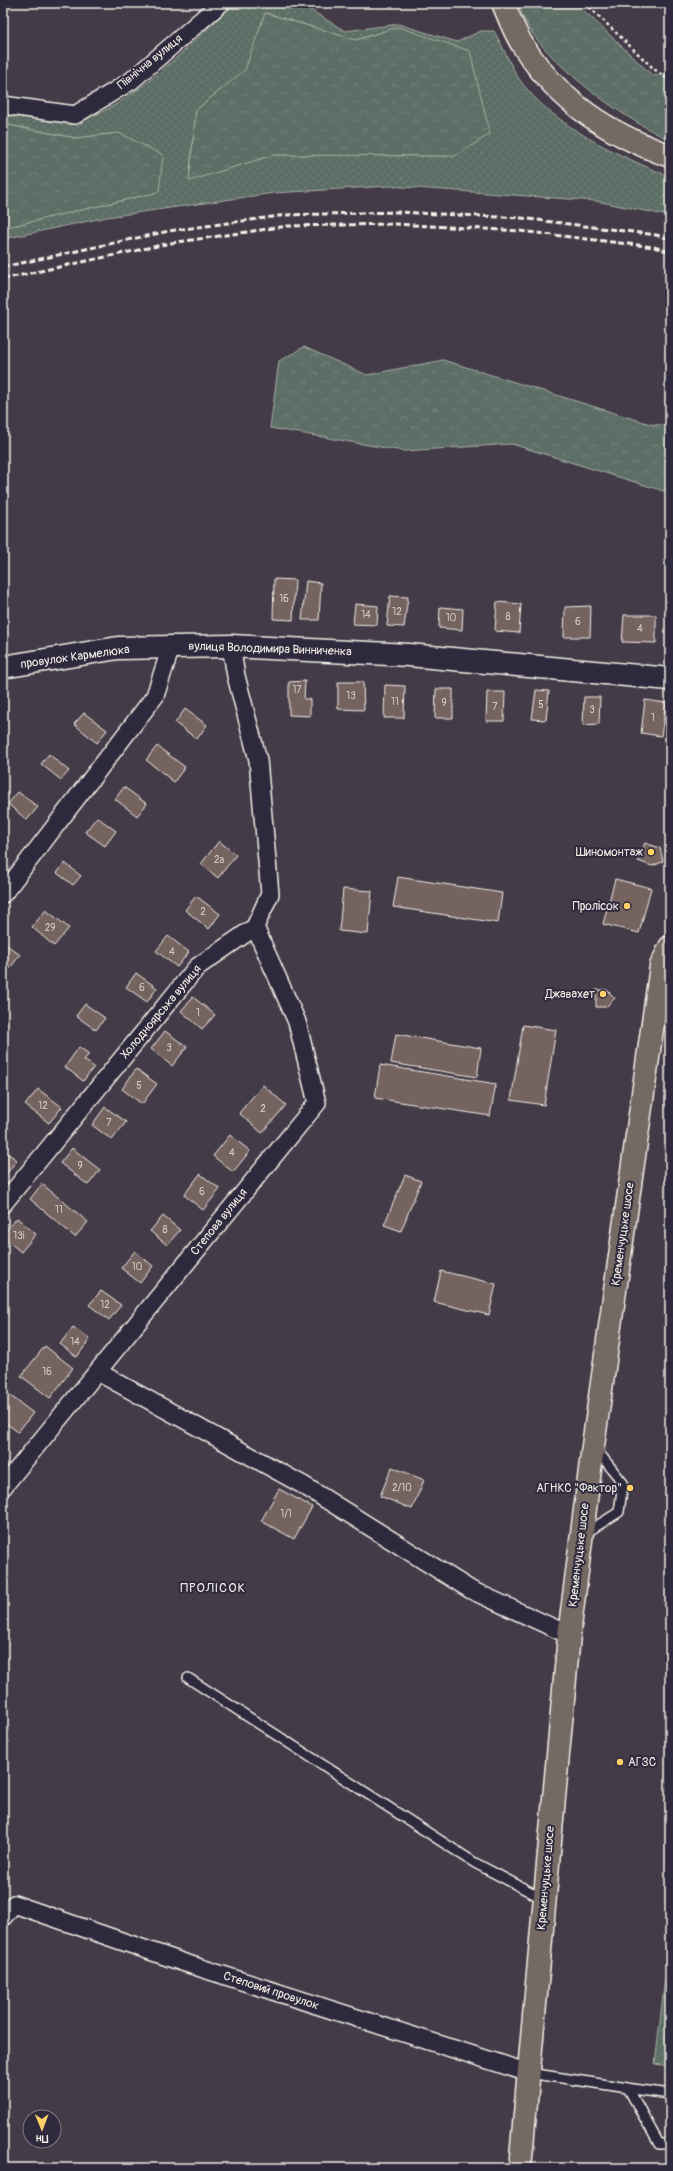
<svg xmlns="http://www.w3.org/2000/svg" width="673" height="2171" font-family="Pangolin,sans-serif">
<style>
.grass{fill:url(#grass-dots);stroke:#a8b0a6;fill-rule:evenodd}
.forest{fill:url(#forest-crowns);stroke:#a8b0a6}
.building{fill:#756361;stroke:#f4f1e8}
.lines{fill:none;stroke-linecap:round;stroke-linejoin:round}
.lane-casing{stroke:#f4f1e8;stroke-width:12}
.street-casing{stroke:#f4f1e8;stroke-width:20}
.secondary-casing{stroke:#f4f1e8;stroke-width:25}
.highway-casing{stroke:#f4f1e8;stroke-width:25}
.path{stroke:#f4f1e8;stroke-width:2.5;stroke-dasharray:3 3;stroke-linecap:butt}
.lane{stroke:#2f2a3d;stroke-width:9}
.street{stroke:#2f2a3d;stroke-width:17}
.secondary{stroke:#2f2a3d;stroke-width:22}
.highway{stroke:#756964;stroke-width:22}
.rail{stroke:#f4f1e8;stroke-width:3;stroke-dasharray:6 3;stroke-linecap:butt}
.poi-dot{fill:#ffd166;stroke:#2f2a3d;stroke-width:1.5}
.labels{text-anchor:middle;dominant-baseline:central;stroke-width:4;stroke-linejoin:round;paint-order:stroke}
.number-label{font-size:10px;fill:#d4cec6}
.street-label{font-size:12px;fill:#f4f1e8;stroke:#2f2a3d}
.poi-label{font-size:12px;fill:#f4f1e8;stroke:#2f2a3d;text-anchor:end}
.neighbourhood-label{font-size:13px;letter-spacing:1px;fill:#f4f1e8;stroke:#2f2a3d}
</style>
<defs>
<pattern id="grass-dots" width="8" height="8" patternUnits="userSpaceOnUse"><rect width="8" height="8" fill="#5c6e65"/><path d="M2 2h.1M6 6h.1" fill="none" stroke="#74837b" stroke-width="1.8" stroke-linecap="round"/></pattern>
<pattern id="forest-crowns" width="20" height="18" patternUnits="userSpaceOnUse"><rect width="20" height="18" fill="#5c6e65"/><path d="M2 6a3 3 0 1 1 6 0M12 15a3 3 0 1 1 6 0" fill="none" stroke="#74837b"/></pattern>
</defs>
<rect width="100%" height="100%" fill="#443b48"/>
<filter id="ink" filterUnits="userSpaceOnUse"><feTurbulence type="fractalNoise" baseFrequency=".025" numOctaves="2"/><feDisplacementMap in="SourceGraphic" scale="8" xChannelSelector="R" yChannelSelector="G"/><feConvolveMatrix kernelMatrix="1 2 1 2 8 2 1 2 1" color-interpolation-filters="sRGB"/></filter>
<g filter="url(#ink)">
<path class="grass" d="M 235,3 L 299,3 L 345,31 L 398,24 L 457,42 L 481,31 L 494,31 C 504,48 513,73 525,87 C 562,131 619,155 670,177 L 670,216 L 596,201 L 389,186 L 274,193 L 107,217 L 3,239 L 3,228 L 158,192 L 119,133 L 76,138 L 3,124 L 3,110 C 24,112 56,120 75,119 C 122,118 199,35 235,3 ZM 266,13 L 356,40 L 398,27 L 455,156 L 273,155 L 189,180 L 196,110 L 245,70 Z
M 670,1934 L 670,2066 L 655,2064 Z"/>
<path class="forest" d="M 517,3 L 576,3 L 653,76 L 670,72 L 670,140 C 627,121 553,68 529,28 C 524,21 521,11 517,3 Z
M 265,13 L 356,40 L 398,27 L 470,51 L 490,134 L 455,156 L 273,155 L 189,181 L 196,110 L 245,70 Z
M 3,124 L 75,138 L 119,133 L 163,155 L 159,192 L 3,228 Z
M 304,347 L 367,375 L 443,360 L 650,424 L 670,426 L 670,493 L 512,444 L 403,451 L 270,428 L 279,361 Z"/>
<path class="building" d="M 274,579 L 295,580 L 293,620 L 273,619 Z
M 306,581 L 321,583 L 319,620 L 302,620 Z
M 390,596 L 408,597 L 404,627 L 387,626 Z
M 497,602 L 521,604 L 519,633 L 495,631 Z
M 355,604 L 378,606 L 377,625 L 353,624 Z
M 591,606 L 590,637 L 564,637 L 565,607 Z
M 440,607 L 463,609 L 462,630 L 439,628 Z
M 624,615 L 656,615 L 656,643 L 622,642 Z
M 305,681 L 304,699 L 310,699 L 310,716 L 289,715 L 289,682 Z
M 338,682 L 363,682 L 364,710 L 338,709 Z
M 385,685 L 405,686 L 404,718 L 384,718 Z
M 436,689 L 453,689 L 453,718 L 435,718 Z
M 536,690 L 549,691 L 546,720 L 532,719 Z
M 487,692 L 505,692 L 504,721 L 486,721 Z
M 584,697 L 600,697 L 599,724 L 583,725 Z
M 645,700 L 666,703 L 661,736 L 641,733 Z
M 185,709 L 207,725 L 197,739 L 175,723 Z
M 84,713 L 107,730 L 97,743 L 74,724 Z
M 157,746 L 185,767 L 174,782 L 146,760 Z
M 49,754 L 69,771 L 61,780 L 41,764 Z
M 124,787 L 147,804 L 137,816 L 115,799 Z
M 18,792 L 38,807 L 27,820 L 8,804 Z
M 97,817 L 116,831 L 105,846 L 85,832 Z
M 219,841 L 236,855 L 218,878 L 201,864 Z
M 3,842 L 9,847 L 3,854 Z
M 645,843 L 660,848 L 663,861 L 660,863 L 652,866 L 638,861 Z
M 65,863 L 81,876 L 73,885 L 57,873 Z
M 398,877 L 502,893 L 498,923 L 393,907 Z
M 615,879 L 651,888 L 639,933 L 603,924 Z
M 343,889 L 372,891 L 368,934 L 339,931 Z
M 196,896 L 220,914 L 209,929 L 185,910 Z
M 46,910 L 69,928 L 54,946 L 32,927 Z
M 168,936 L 189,952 L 177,967 L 156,951 Z
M 3,942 L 20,955 L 7,972 L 3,969 Z
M 136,973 L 157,988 L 147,1002 L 126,987 Z
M 596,990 L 607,990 L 615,998 L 606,1007 L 596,1007 Z
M 193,997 L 215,1015 L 202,1029 L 181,1011 Z
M 85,1004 L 105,1018 L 96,1030 L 76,1016 Z
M 523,1025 L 556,1030 L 544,1105 L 511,1100 Z
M 165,1031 L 187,1047 L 172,1066 L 151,1049 Z
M 396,1034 L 481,1048 L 477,1077 L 391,1063 Z
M 79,1047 L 89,1054 L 84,1060 L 94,1067 L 83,1081 L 65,1067 Z
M 380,1065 L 496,1084 L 490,1116 L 375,1098 Z
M 136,1069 L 157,1084 L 142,1104 L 122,1089 Z
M 263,1085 L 286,1105 L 262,1133 L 239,1113 Z
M 38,1089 L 62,1107 L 49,1123 L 25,1105 Z
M 105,1107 L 126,1122 L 112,1140 L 92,1125 Z
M 230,1135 L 250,1151 L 233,1172 L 213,1156 Z
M 72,1148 L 100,1170 L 88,1185 L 60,1163 Z
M 3,1150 L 17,1160 L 3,1178 Z
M 200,1174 L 220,1189 L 203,1210 L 184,1195 Z
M 405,1175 L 421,1181 L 401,1231 L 384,1225 Z
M 42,1184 L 88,1222 L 75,1237 L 30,1199 Z
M 163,1216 L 180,1230 L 167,1245 L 150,1231 Z
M 17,1218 L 36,1234 L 21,1252 L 3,1237 L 3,1234 Z
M 135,1251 L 153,1266 L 140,1283 L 121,1268 Z
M 441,1271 L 496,1284 L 489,1315 L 434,1302 Z
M 101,1291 L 121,1305 L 109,1320 L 89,1305 Z
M 73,1327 L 90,1339 L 77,1357 L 60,1344 Z
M 45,1346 L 73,1368 L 50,1398 L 21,1376 Z
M 8,1394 L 33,1413 L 18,1432 L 3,1421 L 3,1400 Z
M 392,1467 L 424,1480 L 412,1509 L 380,1496 Z
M 279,1489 L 312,1507 L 294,1539 L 261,1521 Z"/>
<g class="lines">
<defs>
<path id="lane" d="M 584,1534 L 619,1512 L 623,1483 L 595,1448
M 188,1678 L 475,1863 L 544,1899
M 529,2073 L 628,2088 L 659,2144 L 670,2144
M 626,2088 L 670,2094"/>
<path id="street" d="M 3,105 L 75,115 L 131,81 L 221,3
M 3,894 L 155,696 L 171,647
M 3,1204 L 197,967 L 255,927 L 270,894 L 258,760 L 236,676 L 231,646
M 98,1372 L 303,1485 L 471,1590 L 569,1635
M 3,1487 L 317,1103 L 297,1022 L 255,927
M 3,1917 L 14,1904 L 182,1962 L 529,2073"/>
<path id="secondary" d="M 3,667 L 118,648 L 231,646 L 409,655 L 670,679"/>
<path id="highway" d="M 503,3 C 509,17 515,34 524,47 C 560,103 609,134 670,156
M 520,2168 L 569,1635 L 593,1446 L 661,966 L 670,947"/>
</defs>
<use href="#lane" class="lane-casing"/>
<use href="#street" class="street-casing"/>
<use href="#secondary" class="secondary-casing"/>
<use href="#highway" class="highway-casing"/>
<path class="path" d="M 585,3 L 654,69 L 670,81"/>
<use href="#lane" class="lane"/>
<use href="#street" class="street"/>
<use href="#secondary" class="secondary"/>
<use href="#highway" class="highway"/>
<path class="rail" d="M 3,267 L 169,231 L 287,215 L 397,212 L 521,218 L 656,235 L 670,239
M 3,279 L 171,243 L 288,226 L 396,224 L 520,231 L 654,247 L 670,252"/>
</g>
</g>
<g class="poi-dot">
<circle cx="651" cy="852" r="4"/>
<circle cx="627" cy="906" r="4"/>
<circle cx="603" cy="994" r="4"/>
<circle cx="630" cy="1488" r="4"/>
<circle cx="620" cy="1762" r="4"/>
</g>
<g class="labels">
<g class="number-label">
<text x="284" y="599">16</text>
<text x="397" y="612">12</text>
<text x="366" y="615">14</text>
<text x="508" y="617">8</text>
<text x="451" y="618">10</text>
<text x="578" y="622">6</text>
<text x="640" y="629">4</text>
<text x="297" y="690">17</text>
<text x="351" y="696">13</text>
<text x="395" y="702">11</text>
<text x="444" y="703">9</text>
<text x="541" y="705">5</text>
<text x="495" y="707">7</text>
<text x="592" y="710">3</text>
<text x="653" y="718">1</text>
<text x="219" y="860">2а</text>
<text x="203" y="912">2</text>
<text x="50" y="928">29</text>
<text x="172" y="952">4</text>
<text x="142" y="988">6</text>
<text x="198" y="1013">1</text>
<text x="169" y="1048">3</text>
<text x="139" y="1086">5</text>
<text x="43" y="1106">12</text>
<text x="263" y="1109">2</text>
<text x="109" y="1123">7</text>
<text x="232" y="1153">4</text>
<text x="80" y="1166">9</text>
<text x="202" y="1192">6</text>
<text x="59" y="1210">11</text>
<text x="165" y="1230">8</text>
<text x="19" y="1236">13і</text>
<text x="137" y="1267">10</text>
<text x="105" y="1305">12</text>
<text x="75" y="1342">14</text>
<text x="47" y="1372">16</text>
<text x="402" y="1488">2/10</text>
<text x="286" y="1514">1/1</text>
</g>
<g class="street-label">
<text transform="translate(150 62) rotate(-39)">Північна вулиця</text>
<text transform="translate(270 649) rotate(2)">вулиця Володимира Винниченка</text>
<text transform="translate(75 657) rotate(-8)">провулок Кармелюка</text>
<text transform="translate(161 1012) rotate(-50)">Холодноярська вулиця</text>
<text transform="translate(219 1222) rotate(-51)">Степова вулиця</text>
<text transform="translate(623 1234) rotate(-82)">Кременчуцьке шосе</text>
<text transform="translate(579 1555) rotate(-83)">Кременчуцьке шосе</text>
<text transform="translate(546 1878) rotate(-85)">Кременчуцьке шосе</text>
<text transform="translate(271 1991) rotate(18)">Степовий провулок</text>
</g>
<g class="poi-label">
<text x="643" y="852">Шиномонтаж</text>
<text x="619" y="906">Пролісок</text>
<text x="595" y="994">Джавахет</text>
<text x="622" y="1488">АГНКС "Фактор"</text>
<text x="628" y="1762" text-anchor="start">АГЗС</text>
</g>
<g class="neighbourhood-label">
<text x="213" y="1588">ПРОЛІСОК</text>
</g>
</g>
<rect width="673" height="2171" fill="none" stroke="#2f2a3d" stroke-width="16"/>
<rect x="8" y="8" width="657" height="2155" fill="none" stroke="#f4f1e8" stroke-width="1.5" filter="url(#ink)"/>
<g transform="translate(42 2129) rotate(179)"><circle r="19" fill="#2f2a3d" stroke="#7e7a81"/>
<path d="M0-3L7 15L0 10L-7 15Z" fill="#ffd166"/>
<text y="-6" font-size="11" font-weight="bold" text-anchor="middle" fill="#f4f1e8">Пн</text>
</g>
</svg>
